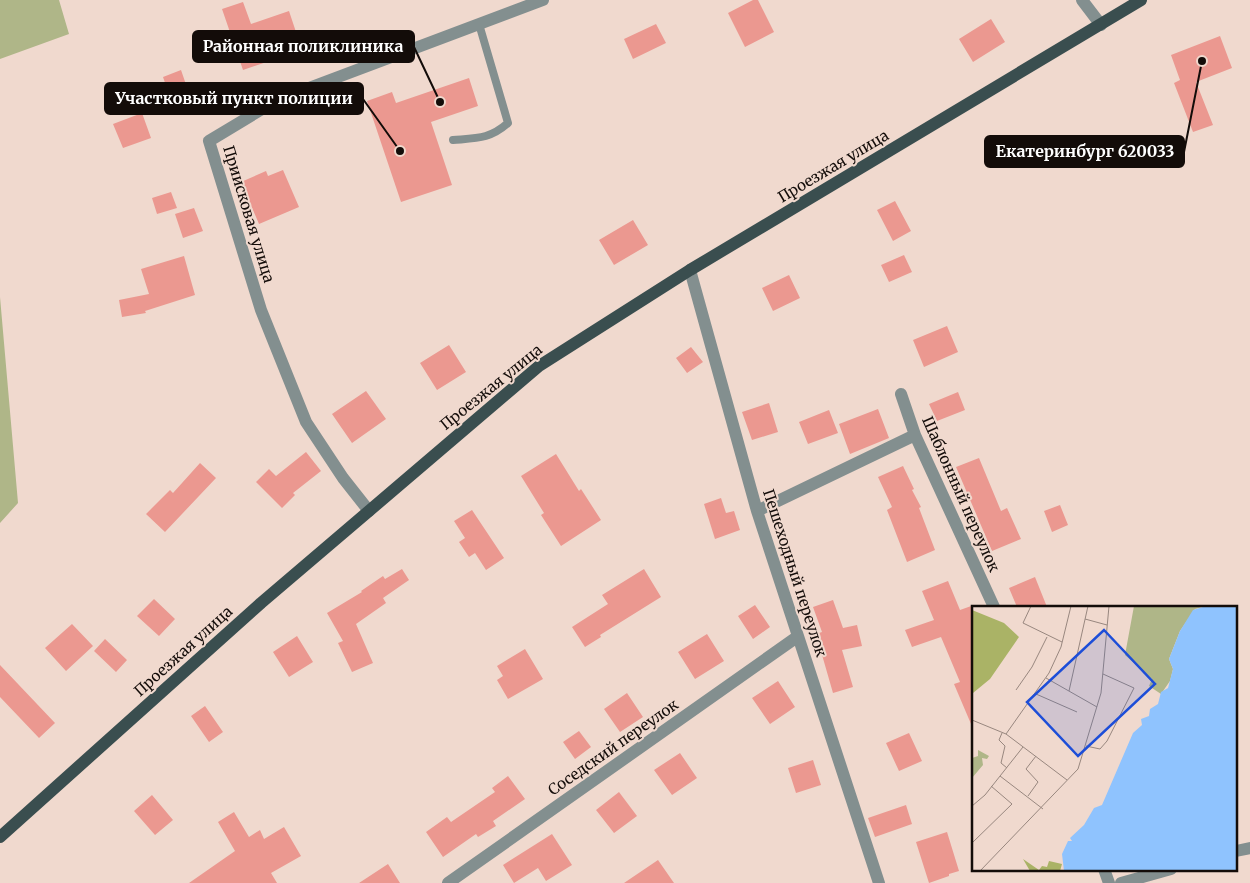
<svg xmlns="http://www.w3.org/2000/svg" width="1250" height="883" font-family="Merriweather,serif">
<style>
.green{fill:#afb688}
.building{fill:#eb9890}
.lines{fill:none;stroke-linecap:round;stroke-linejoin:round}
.lane{stroke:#838f8f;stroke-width:8}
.street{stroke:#838f8f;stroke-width:12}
.primary{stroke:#3a4e4f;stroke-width:12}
.labels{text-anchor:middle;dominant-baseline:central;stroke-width:4;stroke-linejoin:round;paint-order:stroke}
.street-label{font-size:15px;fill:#130c09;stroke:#f0d9ce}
.inset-road{fill:none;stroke:#98877f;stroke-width:1}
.view{fill:#1d4ed8;fill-opacity:0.15;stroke:#1d4ed8;stroke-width:2.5}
.inset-edge{fill:none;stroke:#130c09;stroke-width:2.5}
.leader{fill:none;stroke:#130c09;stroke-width:2}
.callout-dot{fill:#130c09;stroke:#f0d9ce;stroke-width:2}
.callout{fill:#130c09;stroke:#130c09;stroke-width:2}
.callout-label{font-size:16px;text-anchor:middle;font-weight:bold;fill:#fff}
</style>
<rect width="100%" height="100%" fill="#f0d9ce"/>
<path class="green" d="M 0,0 L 59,0 L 69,34 L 0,59 Z
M 0,297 L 18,503 L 0,523 Z"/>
<path class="building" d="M 753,0 L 758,0 L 774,32 L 745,47 L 728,13 Z
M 243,2 L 251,24 L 289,11 L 302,50 L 243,70 L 222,9 Z
M 991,19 L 1005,42 L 973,62 L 959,39 Z
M 656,24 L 666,43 L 633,59 L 624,39 Z
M 1220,36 L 1232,68 L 1196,82 L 1213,125 L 1193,132 L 1174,83 L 1180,80 L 1171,55 Z
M 181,70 L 191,99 L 173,106 L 163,77 Z
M 469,78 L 478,106 L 431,122 L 452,185 L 401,202 L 367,101 L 392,92 L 396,103 Z
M 142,113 L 151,138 L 123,148 L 113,124 Z
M 283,170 L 299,207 L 259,224 L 241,182 L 266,171 L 268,176 Z
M 171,192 L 177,208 L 157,214 L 152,198 Z
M 895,201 L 911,231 L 893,241 L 877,210 Z
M 194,208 L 203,231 L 183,238 L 175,214 Z
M 633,220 L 648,245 L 614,265 L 599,240 Z
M 904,255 L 912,272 L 889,282 L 881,265 Z
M 184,256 L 195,295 L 145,311 L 146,313 L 122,317 L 119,300 L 149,294 L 141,269 Z
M 789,275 L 800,298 L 773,311 L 762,288 Z
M 947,326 L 958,352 L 924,367 L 913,340 Z
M 449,345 L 466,372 L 437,390 L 420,363 Z
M 691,347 L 703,362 L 687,373 L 676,358 Z
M 366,391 L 386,419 L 352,443 L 332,414 Z
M 958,392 L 965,410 L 937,421 L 929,404 Z
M 769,403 L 778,432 L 752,440 L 742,412 Z
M 878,409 L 889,438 L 850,454 L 839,424 Z
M 829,410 L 838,433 L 808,444 L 799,422 Z
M 306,452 L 321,471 L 293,493 L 295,495 L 282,508 L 256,482 L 269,469 L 276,476 Z
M 556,454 L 579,491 L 581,489 L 601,520 L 561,546 L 541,515 L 544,513 L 521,476 Z
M 979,458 L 1001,511 L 1007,508 L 1021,539 L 992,551 L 956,467 Z
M 200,463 L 216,478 L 165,532 L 146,514 L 170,490 L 173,493 Z
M 903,466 L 914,489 L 912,490 L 921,507 L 919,508 L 935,550 L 907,562 L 887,510 L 892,507 L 878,477 Z
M 721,498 L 726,513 L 734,511 L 740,530 L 715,539 L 704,504 Z
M 1060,505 L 1068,525 L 1052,532 L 1044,511 Z
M 472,510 L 504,558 L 486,570 L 475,553 L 469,557 L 459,542 L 465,538 L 454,521 Z
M 402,569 L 409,580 L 383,598 L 386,603 L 356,624 L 373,663 L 352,672 L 338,643 L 343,641 L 327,613 L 362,592 L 361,591 L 383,576 L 385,579 Z
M 644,569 L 661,597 L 600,635 L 601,637 L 585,647 L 572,627 L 608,604 L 602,595 Z
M 1035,577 L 1047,607 L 1017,607 L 1009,588 Z
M 948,581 L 960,610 L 974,605 L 974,731 L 954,684 L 960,682 L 941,637 L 912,647 L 905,630 L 934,620 L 922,591 Z
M 154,599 L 175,619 L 159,636 L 137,616 Z
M 833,600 L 843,628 L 857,625 L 862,646 L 842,650 L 853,687 L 833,693 L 816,634 L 822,632 L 813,607 Z
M 755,605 L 770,627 L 753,639 L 738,616 Z
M 72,624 L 93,646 L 66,671 L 45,648 Z
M 707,634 L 724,661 L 695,679 L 678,652 Z
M 297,636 L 313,662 L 289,677 L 273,652 Z
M 105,639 L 127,660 L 116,672 L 94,651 Z
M 525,649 L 543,679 L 508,699 L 497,680 L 503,676 L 497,666 Z
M 0,665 L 55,723 L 39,738 L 0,697 Z
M 778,681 L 795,707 L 770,724 L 752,698 Z
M 627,693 L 643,717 L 620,732 L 604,709 Z
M 205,706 L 223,732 L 209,742 L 191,716 Z
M 579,731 L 591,747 L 575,759 L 563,742 Z
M 909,733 L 922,761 L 899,771 L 886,743 Z
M 680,753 L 697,778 L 672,795 L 654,770 Z
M 813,760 L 821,785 L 796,793 L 788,768 Z
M 508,776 L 525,799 L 493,821 L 496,826 L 478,837 L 476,834 L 443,857 L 426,832 L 447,817 L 451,822 L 495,792 L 492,788 Z
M 619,792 L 637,816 L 614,833 L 596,810 Z
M 152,795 L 173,820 L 155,835 L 134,811 Z
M 906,805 L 912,824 L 875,837 L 868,818 Z
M 234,812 L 249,837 L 260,830 L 264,839 L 284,827 L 301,856 L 271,873 L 277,883 L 189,883 L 235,851 L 218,822 Z
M 947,832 L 959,871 L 949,874 L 949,876 L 929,883 L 916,842 Z
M 552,834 L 572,865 L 546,881 L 538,868 L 514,883 L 503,865 Z
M 658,860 L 674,883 L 624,883 Z
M 388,864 L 400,883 L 359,883 Z"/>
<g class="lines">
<path class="lane" d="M 453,140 C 477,138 490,139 508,123 L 479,24"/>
<path class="street" d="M 1082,0 L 1101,25
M 690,270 L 757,511 L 879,883
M 901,394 L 915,435 L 994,607
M 369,511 L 343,478 L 306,422 L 261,310 L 209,141 L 277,100 L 543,0
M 757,511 L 915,435
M 1236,851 L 1250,848
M 1104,869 L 1109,883
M 448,883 L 797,637
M 1121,883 L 1171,869"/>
<path class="primary" d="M 0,837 L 261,603 L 539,366 L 690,270 L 1141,0"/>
</g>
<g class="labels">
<g class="street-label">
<text transform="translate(833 166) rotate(-31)">Проезжая улица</text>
<text transform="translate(249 214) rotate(73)">Приисковая улица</text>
<text transform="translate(491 387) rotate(-39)">Проезжая улица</text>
<text transform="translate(961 494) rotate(66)">Шаблонный переулок</text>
<text transform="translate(795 573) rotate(72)">Пешеходный переулок</text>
<text transform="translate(183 651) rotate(-42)">Проезжая улица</text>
<text transform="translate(613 747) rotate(-35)">Соседский переулок</text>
</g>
</g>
<g transform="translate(972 606)">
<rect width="265" height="265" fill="#f0d9ce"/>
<path d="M 162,0 L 234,0 L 223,3 L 208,25 L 197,53 L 201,63 L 198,75 L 189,88 L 177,80 L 180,73 L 153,49 ZM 6,144 L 17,150 L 15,153 L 10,152 L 11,159 L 0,172 L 0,152 L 6,150 Z" fill="#afb688"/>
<path d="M 0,4 L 32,17 L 47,31 L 18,73 L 1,87 ZM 51,253 L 67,264 L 70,260 L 75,261 L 77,255 L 90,258 L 88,265 L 58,265 Z" fill="#aab366"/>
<path d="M 234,0 L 265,0 L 265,265 L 92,265 L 90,248 L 96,235 L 100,235 L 98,232 L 112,219 L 122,202 L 130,199 L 161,127 L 170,119 L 169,113 L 177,110 L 178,103 L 186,98 L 189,86 L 196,82 L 201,63 L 197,53 L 208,25 L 221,4 Z" fill="#8fc3fe"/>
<path class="inset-road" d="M 59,0 L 51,17 L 90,36M 113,13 L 135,19M 74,72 L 125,101M 44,84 L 60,61 L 75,31M 97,85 L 116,0M 64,88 L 105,106M 0,114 L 34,128 L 95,174M 30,127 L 27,134 L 33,140 L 29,157 L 35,162M 34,128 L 77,67 L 89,41 L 99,0M 114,140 L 128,143 L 135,135 L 162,82 L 131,68M 28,170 L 71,203M 56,190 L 66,176 L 54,163 L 64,150M 0,200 L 13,189 L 51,141M 0,237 L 40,198 L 19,180M 8,265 L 106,163 L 129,87 L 137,0"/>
<path class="view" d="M 132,24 L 183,78 L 106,150 L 55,96 Z"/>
<rect width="265" height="265" class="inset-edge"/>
</g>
<path class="leader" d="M440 102L414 47M400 151L363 99M1202 61L1184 152"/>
<g class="callout-dot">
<circle cx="440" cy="102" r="5"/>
<circle cx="400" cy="151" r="5"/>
<circle cx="1202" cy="61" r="5"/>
</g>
<g class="callout">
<rect x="193" y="31" width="221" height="31" rx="5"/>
<rect x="105" y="83" width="258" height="31" rx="5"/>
<rect x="985" y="136" width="199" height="31" rx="5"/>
</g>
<g class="callout-label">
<text x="303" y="52">Районная поликлиника</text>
<text x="234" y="104">Участковый пункт полиции</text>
<text x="1085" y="157">Екатеринбург 620033</text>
</g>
</svg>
